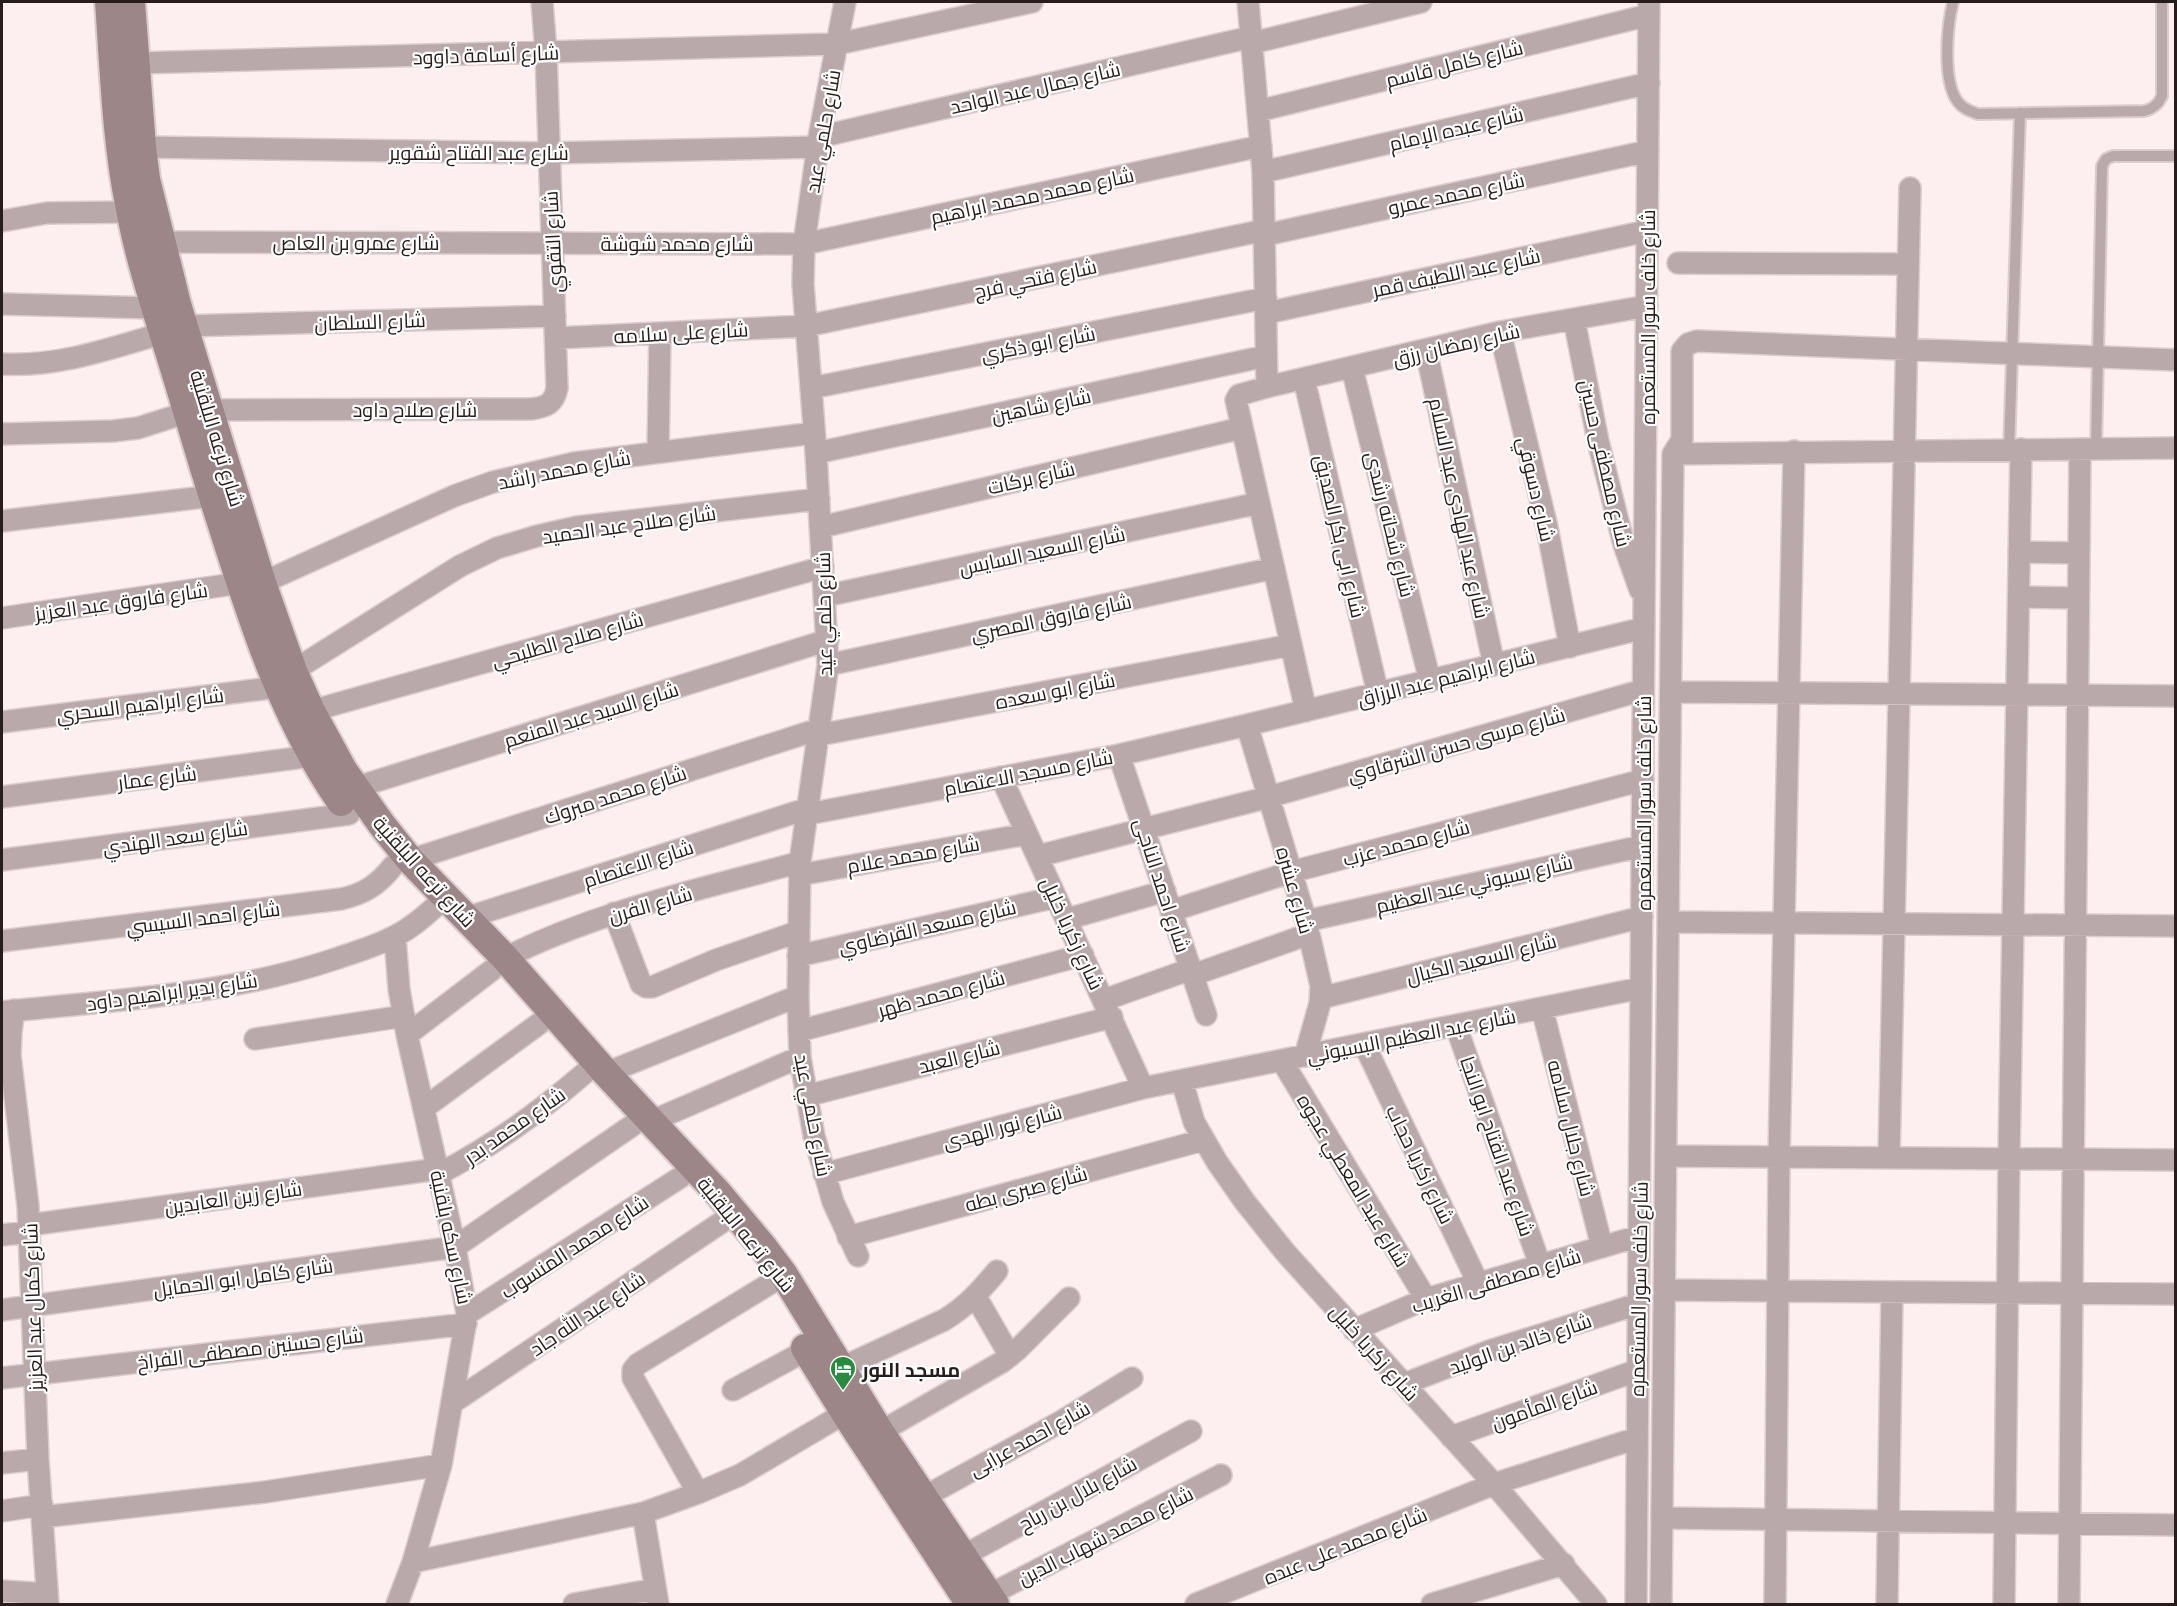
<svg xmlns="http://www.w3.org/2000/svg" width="2177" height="1606" font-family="'Exo 2',Cairo,sans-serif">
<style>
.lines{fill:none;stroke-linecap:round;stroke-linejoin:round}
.lane-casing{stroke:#dbccce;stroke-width:14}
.street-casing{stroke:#dbccce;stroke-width:24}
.secondary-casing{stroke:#dbccce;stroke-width:32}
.lane{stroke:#b9a9ab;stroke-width:10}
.street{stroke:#b9a9ab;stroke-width:21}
.secondary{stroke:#9d8688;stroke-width:28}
.labels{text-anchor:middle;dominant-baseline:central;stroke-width:4.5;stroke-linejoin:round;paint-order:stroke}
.street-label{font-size:20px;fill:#291c1d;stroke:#fff}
.poi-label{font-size:20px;font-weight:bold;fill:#291c1d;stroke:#fff;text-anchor:start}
</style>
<rect width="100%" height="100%" fill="#fdeef0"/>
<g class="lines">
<defs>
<path id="lane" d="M 1953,2 C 1947,26 1942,81 1958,102 C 1963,109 1970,111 1978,114 L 2144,111 C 2153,109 2158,105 2162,96 L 2162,2
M 2096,449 L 2102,166 L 2106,159 L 2113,156 L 2176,156
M 2009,450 L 2020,113"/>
<path id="street" d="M 845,2 L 819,137 L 804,244 L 803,284 L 816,453 L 828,665 L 800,862 L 798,996 L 800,1057 L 814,1136 L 833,1202 L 858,1256
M 1248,2 L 1263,172 L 1267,387 L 1239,395 L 1236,400 L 1306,711
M 1252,43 L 1421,2
M 136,63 L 837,44 L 1032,2
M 1258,111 L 1649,15
M 819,137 L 1251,37
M 142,147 L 548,153 L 817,147
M 1263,172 L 1649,83
M 2,221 L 47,213 L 130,212
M 1265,235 L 1648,151
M 161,242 L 804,244 L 1261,146
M 1678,263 L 1908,264
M 2,304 L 155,308
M 1266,313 L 1647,231
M 1574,319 L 1598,441 L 1624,545 L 1640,590
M 184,326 L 555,316
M 1500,332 L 1547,527 L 1570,647
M 556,338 L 806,326 L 1265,230
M 1426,350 L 1494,665
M 2,364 C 58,367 109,349 163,333
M 1352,368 L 1430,681
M 1304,379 L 1378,694
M 1267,387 L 1500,332 L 1647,306
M 811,388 L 1266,298
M 211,410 L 531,409 C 546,407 554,404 557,388 L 546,52 L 542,2
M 2,434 L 113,431 L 138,428 L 188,412
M 658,452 L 660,333
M 816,453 L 1266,356
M 1673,454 L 2176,448
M 2,521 L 213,496
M 821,527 L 1242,428
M 2019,552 L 2079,553
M 262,583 L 454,496 L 493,482 L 574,463 L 814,433
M 825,596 L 1259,503
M 2019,597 L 2078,598
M 2,618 L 240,583
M 828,665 L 1274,568
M 293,671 L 460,566 L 497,548 L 537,536 L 577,527 L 819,499
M 1671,692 L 2176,696
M 311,711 L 823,567
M 2,722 L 278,687
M 1247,725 L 1306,921 L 1321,986 L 1320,1003 L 1305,1056
M 819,735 L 1291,645
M 1119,755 L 1206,1015
M 1001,777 L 1143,1088
M 354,788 L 828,640
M 2,797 L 312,756
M 808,814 L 1119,755 L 1247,725 L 1644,628
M 1038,856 L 1269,797 L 1643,690
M 2,860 L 349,814
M 410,860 L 819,729
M 799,875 L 1027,834
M 1171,911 L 1291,872 L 1643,780
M 614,913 L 641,984 L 646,987 L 652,987 L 716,960 L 797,932
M 466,918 L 809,808
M 1067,919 L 1165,891
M 1306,921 L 1642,846
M 1668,922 L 2176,926
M 395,937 L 399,989 L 407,1035 L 455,1247 L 467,1314 L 441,1465 L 413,1562 L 397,1604
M 2,941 L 341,899 C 364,894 378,885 393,866
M 798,956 L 1056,897
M 505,958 C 597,911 700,890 800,862
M 1193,975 L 1309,934
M 1321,998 L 1642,917
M 1104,1000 L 1191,969
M 1542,1008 L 1602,1247
M 14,1010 L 11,1032 L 10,1055 L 28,1206 L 38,1459 L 48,1604
M 2,1012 C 114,1000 228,995 335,959 C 355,952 377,946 395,936 C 414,927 430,911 446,897
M 1456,1026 L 1540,1265
M 799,1031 L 1083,955
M 407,1035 L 492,970
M 255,1039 L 404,1016
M 1364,1044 L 1478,1283
M 1282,1061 L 1426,1299
M 606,1073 L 798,996
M 1182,1081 L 1194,1122 L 1217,1162 L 1245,1202 L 1285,1252 L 1494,1484 L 1596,1604
M 806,1096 L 1112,1017
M 424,1108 L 540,1023
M 652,1121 L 800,1057
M 1666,1156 L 2176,1160
M 1889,1157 L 1910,188
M 439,1174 C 495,1144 537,1114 586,1072
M 824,1174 L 1143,1088 L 1641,988
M 29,1225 L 438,1169
M 2,1235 L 29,1232
M 848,1237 L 1203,1140
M 1664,1290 L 2176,1294
M 976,1297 L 1010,1356
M 2,1310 L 455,1247 L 633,1125
M 467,1314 L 681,1177
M 1354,1330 L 1426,1299 L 1639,1236
M 841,1368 L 944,1320 C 966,1307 981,1290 997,1271
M 2,1378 L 466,1324
M 1404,1384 L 1489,1351 L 1638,1304
M 733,1390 L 807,1350
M 452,1403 L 722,1222
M 880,1432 L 1002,1362 L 1017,1350 L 1069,1298
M 1451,1437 L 1638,1370
M 2,1463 L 38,1459
M 698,1493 L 633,1378 L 633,1370 L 638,1364 L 784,1275
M 924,1497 L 1062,1421 L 1132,1378
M 2,1511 L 42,1505
M 643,1513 L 658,1604
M 42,1517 L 265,1492 L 441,1465
M 1662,1518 L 2176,1525
M 963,1556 L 1191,1431
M 413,1562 L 643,1513 L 698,1493 L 740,1475 L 845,1413
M 2,1591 L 47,1594
M 989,1595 L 1221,1475
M 574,1604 L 655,1589
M 1196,1604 L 1494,1484 L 1637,1438
M 1432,1604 L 1564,1564
M 1636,1604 L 1649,2
M 1661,1604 L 1673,454 L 1682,440 L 1682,351 L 1688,344 L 1697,341 L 2176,360
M 1775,1604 L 1779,1157 L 1794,451
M 1887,1604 L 1892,1292
M 2004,1604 L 2009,1158 L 2021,449
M 2069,1604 L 2080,449"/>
<path id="secondary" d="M 109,2 C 114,71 116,141 130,209 C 140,264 159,318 175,371 C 190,420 204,470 220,519 C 251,617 282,717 341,802
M 131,2 L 142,147 L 146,179 L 177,304 L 262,583 L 293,671 L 311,711 L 343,770 L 382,825 L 410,860 L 505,958 L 606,1073 L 717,1192 L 763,1247 L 784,1275 L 880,1432 L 995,1604
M 805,1348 L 845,1413 L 970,1604"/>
</defs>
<use href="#lane" class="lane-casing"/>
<use href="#street" class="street-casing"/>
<use href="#secondary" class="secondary-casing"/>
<use href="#lane" class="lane"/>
<use href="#street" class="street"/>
<use href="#secondary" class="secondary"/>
</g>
<defs>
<symbol id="hotel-pin" viewBox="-11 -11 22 30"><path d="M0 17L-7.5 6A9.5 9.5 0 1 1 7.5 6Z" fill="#288b3f" stroke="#fff"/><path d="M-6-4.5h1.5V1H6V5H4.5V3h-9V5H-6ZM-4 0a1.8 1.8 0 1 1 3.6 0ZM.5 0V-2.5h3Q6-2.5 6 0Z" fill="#fff"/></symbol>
</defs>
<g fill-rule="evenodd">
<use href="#hotel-pin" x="828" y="1354" width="30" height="40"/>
</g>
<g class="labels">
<g class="street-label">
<text transform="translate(486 54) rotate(-2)">شارع أسامة داوود</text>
<text transform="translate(1454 63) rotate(-14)">شارع كامل قاسم</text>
<text transform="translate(1035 87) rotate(-13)">شارع جمال عبد الواحد</text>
<text transform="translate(1456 128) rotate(-13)">شارع عبده الإمام</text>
<text transform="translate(822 131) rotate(-80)">شارع حلمي عيد</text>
<text x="479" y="152">شارع عبد الفتاح شقوير</text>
<text transform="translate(1456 193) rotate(-12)">شارع محمد عمرو</text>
<text transform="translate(1032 195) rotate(-12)">شارع محمد محمد ابراهيم</text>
<text x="356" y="242">شارع عمرو بن العاص</text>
<text transform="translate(552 242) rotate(-93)">شارع التقوي</text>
<text x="677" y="243">شارع محمد شوشة</text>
<text transform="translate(1456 272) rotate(-12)">شارع عبد اللطيف قمر</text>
<text transform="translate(1035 278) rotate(-12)">شارع فتحي فرج</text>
<text transform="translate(1647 317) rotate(-90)">شارع خلف سور المستعمره</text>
<text transform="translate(370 321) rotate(-2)">شارع السلطان</text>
<text transform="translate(681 332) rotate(-3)">شارع على سلامه</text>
<text transform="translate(1038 343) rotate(-11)">شارع ابو ذكري</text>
<text transform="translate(1456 344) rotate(-13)">شارع رمضان رزق</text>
<text transform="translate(1041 405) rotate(-12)">شارع شاهين</text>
<text x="415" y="409">شارع صلاح داود</text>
<text transform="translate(218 438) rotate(73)">شارع ترعه البلقنية</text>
<text transform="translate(1606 463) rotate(77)">شارع مصطفى حسين</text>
<text transform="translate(564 469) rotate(-11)">شارع محمد راشد</text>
<text transform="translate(1031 477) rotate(-13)">شارع بركات</text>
<text transform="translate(1537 489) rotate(77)">شارع دسوقي</text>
<text transform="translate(1460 508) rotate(78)">شارع عبد الهادى عبد السلام</text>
<text transform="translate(629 524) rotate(-8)">شارع صلاح عبد الحميد</text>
<text transform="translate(1391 524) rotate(76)">شارع شحاته رشدى</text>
<text transform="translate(1341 536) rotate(77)">شارع ابى بكر الصديق</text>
<text transform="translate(1042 550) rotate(-12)">شارع السعيد السايس</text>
<text transform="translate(121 601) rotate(-8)">شارع فاروق عبد العزيز</text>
<text transform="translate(823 614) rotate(-91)">شارع حلمي عيد</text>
<text transform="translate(1051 617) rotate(-12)">شارع فاروق المصري</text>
<text transform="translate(567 639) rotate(-16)">شارع صلاح الطليحي</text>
<text transform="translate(1446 677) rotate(-14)">شارع ابراهيم عبد الرزاق</text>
<text transform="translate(1055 690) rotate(-11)">شارع ابو سعده</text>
<text transform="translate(140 704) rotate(-7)">شارع ابراهيم السحري</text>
<text transform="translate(591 714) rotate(-17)">شارع السيد عبد المنعم</text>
<text transform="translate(1456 744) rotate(-16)">شارع مرسى حسن الشرقاوي</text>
<text transform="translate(1028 772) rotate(-11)">شارع مسجد الاعتصام</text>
<text transform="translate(157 777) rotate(-7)">شارع عمار</text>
<text transform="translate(615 794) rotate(-18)">شارع محمد مبروك</text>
<text transform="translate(1643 803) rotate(-90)">شارع خلف سور المستعمره</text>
<text transform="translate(175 837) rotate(-8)">شارع سعد الهندي</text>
<text transform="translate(1406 842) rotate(-15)">شارع محمد عزب</text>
<text transform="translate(913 854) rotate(-10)">شارع محمد علام</text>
<text transform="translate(638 863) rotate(-18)">شارع الاعتصام</text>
<text transform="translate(425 871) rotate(48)">شارع ترعه البلقنية</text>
<text transform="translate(1474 883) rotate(-13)">شارع بسيوني عبد العظيم</text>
<text transform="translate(1163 885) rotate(72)">شارع احمد الناجى</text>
<text transform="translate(1296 890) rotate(74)">شارع عشره</text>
<text transform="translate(650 904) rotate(-16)">شارع الفرن</text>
<text transform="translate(203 917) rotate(-7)">شارع احمد السيسي</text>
<text transform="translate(927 926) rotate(-13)">شارع مسعد القرضاوي</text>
<text transform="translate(1073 933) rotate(65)">شارع زكريا خليل</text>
<text transform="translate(1481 958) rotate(-14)">شارع السعيد الكيال</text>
<text transform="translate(172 991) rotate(-8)">شارع بدير ابراهيم داود</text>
<text transform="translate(941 993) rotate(-15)">شارع محمد ظهر</text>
<text transform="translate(1411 1035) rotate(-11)">شارع عبد العظيم البسيوني</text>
<text transform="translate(959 1056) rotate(-14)">شارع العبد</text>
<text transform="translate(814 1115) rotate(79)">شارع حلمي عيد</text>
<text transform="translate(514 1125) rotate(-35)">شارع محمد بدر</text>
<text transform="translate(1002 1126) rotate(-15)">شارع نور الهدى</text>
<text transform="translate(1572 1128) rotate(76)">شارع جلال سلامه</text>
<text transform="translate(1498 1146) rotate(71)">شارع عبد الفتاح ابو النجا</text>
<text transform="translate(1421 1164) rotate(64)">شارع زكريا حجاب</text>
<text transform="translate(1354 1180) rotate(59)">شارع عبد المعطي عجوه</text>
<text transform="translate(1026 1188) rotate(-15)">شارع صبرى بطه</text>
<text transform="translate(233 1197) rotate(-8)">شارع زين العابدين</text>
<text transform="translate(747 1234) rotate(51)">شارع ترعه البلقنية</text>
<text transform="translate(452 1237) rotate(78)">شارع سكه بلقنية</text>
<text transform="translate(574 1246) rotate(-33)">شارع محمد المنسوب</text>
<text transform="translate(243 1277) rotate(-8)">شارع كامل ابو الحمايل</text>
<text transform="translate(1496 1280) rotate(-17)">شارع مصطفى الغريب</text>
<text transform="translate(1638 1289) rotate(-89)">شارع خلف سور المستعمره</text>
<text transform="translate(32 1307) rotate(-92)">شارع كمال عبد العزيز</text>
<text transform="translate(587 1313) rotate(-34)">شارع عبد الله جاد</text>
<text transform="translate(1520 1343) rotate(-19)">شارع خالد بن الوليد</text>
<text transform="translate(250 1348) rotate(-7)">شارع حسنين مصطفى الفراخ</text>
<text transform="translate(1375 1352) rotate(48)">شارع زكريا خليل</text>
<text transform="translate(1544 1404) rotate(-20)">شارع المأمون</text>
<text transform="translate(1029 1438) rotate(-29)">شارع احمد عرابى</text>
<text transform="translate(1077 1493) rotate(-29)">شارع بلال بن رباح</text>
<text transform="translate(1105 1535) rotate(-27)">شارع محمد شهاب الدين</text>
<text transform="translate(1345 1545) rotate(-22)">شارع محمد على عبده</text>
</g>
<g class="poi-label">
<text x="862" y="1369">مسجد النور</text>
</g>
</g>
<rect width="2177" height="1606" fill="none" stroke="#291c1d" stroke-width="6"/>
</svg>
